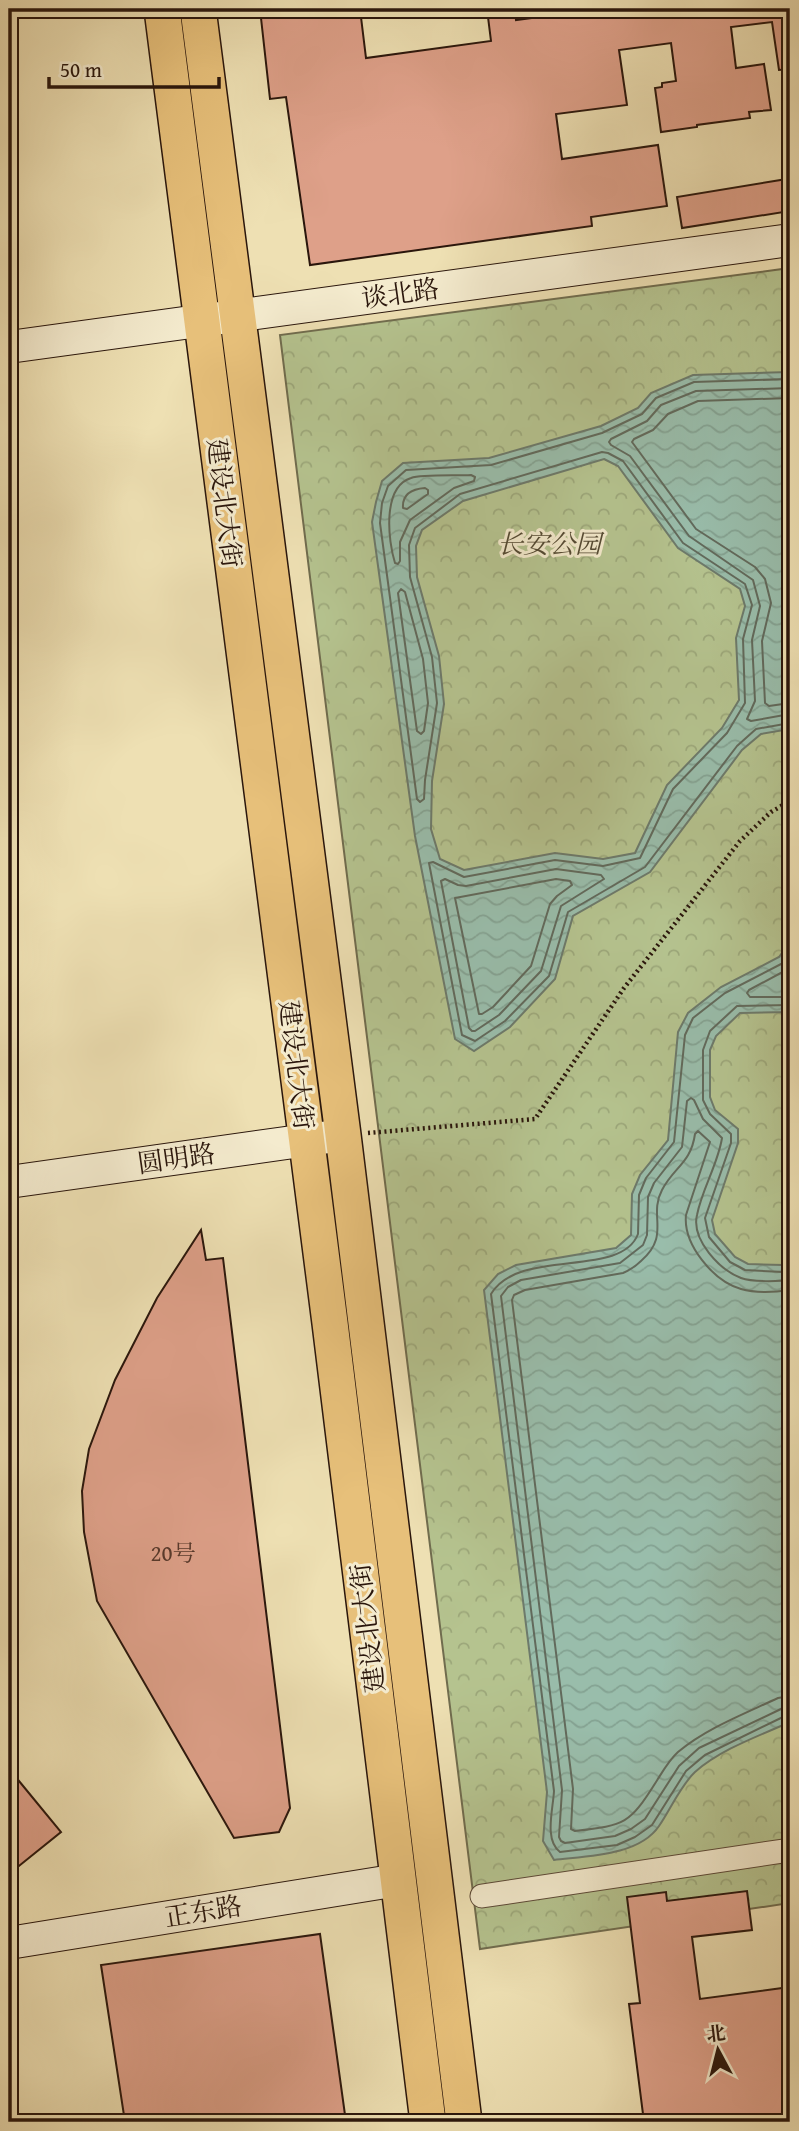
<svg xmlns="http://www.w3.org/2000/svg" width="799" height="2131" font-family="'Gentium Book Plus','Noto Serif SC',serif">
<style>
.forest{fill:url(#forest-crowns);stroke:#706c4e;stroke-width:2}
.water{fill:url(#water-waves);stroke:#6d7a6b;stroke-width:2;fill-rule:evenodd}
.lines{fill:none;stroke-linecap:round;stroke-linejoin:round}
.shore{stroke:#626a5c;stroke-width:2}
.building{fill:#dea089;stroke:#2a160c;stroke-width:2}
.street-casing{stroke:#5b4836;stroke-width:25}
.secondary-casing{stroke:#2a160c;stroke-width:34}
.primary-casing{stroke:#2a160c;stroke-width:38}
.path{stroke:#2a160c;stroke-width:4.5;stroke-dasharray:2 3.5;stroke-linecap:butt}
.street{stroke:#f4ebce;stroke-width:23}
.secondary{stroke:#f4ebce;stroke-width:32}
.primary{stroke:#e7c07a;stroke-width:35}
.labels{text-anchor:middle;dominant-baseline:central;stroke-width:6;stroke-linejoin:round;paint-order:stroke}
.number-label{font-size:23px;fill:#57382b}
.street-label{font-size:26px;fill:#2a160c;stroke:#f4ebce}
.park-label{font-size:26px;font-style:italic;fill:#544a33;stroke:#f4ebce}
</style>
<defs>
<pattern id="forest-crowns" width="20" height="18" patternUnits="userSpaceOnUse" patternTransform="scale(1.75)"><rect width="20" height="18" fill="#b5c38f"/><path d="M2 6a3 3 0 1 1 6 0M12 15a3 3 0 1 1 6 0" fill="none" stroke="#9ca77a"/></pattern>
<pattern id="water-waves" width="16" height="10" patternUnits="userSpaceOnUse" patternTransform="scale(1.75)"><rect width="16" height="10" fill="#99bdab"/><path d="M0 5q4-4 8 0t8 0" fill="none" stroke="#84a292"/></pattern>
</defs>
<rect width="100%" height="100%" fill="#eee0b3"/>
<filter id="stains"><feTurbulence type="fractalNoise" baseFrequency=".00286" numOctaves="4"/><feColorMatrix values="0 0 0 0 .2 0 0 0 0 .09 0 0 0 0 .02 0 0 0 .5 -.17"/></filter>
<radialGradient id="worn" r=".72"><stop offset=".6" stop-color="#630" stop-opacity="0"/><stop offset="1" stop-color="#630" stop-opacity=".3"/></radialGradient>
<path class="forest" d="M 790,268 L 790,1903 L 480,1949 L 280,335 Z"/>
<path class="water" d="M 790,372 L 790,729 L 761,734 L 742,750 L 650,872 L 573,916 L 555,979 L 510,1027 L 474,1051 L 455,1039 L 415,836 L 372,522 L 376,502 L 382,481 L 403,463 L 489,458 L 601,426 L 638,408 L 651,393 L 693,375 ZM 604,459 L 618,466 L 678,548 L 740,589 L 745,606 L 736,638 L 739,700 L 722,728 L 667,785 L 635,853 L 603,859 L 555,853 L 464,870 L 440,859 L 431,829 L 432,781 L 444,704 L 439,656 L 417,577 L 416,546 L 422,530 L 463,501 Z
M 790,942 L 790,1012 L 740,1013 L 716,1036 L 710,1050 L 710,1097 L 715,1110 L 738,1129 L 738,1143 L 712,1220 L 715,1234 L 735,1257 L 748,1264 L 783,1265 L 790,1262 L 790,1722 C 759,1736 721,1749 695,1772 C 681,1785 670,1810 659,1826 C 639,1856 586,1856 554,1860 L 543,1841 L 547,1792 L 484,1290 L 498,1274 L 516,1265 L 616,1248 L 631,1235 L 632,1194 L 640,1175 L 668,1140 L 678,1032 L 688,1013 L 721,987 L 779,957 Z"/>
<g class="lines">
<path class="shore" d="M 790,379 L 694,382 L 656,398 L 642,414 L 602,433 L 491,465 L 406,470 L 388,486 L 382,503 L 380,523 L 417,799 L 420,802 L 424,799 L 425,780 L 437,703 L 432,657 L 410,577 L 409,545 L 415,528 L 460,494 L 602,452 L 608,453 L 623,461 L 683,543 L 745,584 L 752,605 L 743,639 L 745,703 L 727,733 L 673,789 L 640,858 L 603,866 L 555,860 L 464,877 L 433,862 L 429,863 L 462,1035 L 475,1041 L 505,1021 L 549,976 L 568,912 L 645,867 L 737,746 L 756,729 L 790,723
M 790,388 L 696,391 L 661,405 L 647,421 L 611,439 L 609,442 L 611,445 L 630,456 L 689,536 L 753,580 L 760,606 L 752,640 L 755,701 L 747,719 L 751,721 L 790,714
M 790,398 L 698,401 L 668,414 L 653,430 L 634,439 L 632,442 L 696,529 L 755,567 L 765,579 L 771,603 L 762,641 L 765,703 L 769,706 L 790,703
M 471,475 L 475,477 L 474,481 L 454,488 L 410,520 L 400,542 L 400,561 L 398,564 L 395,563 C 388,541 382,487 411,478 C 422,474 457,476 471,475 Z
M 425,488 L 428,490 L 428,494 L 407,509 L 403,508 C 402,494 412,489 425,488 Z
M 401,589 L 405,592 L 423,659 L 428,703 L 424,731 L 421,734 L 417,731 L 398,593 Z
M 556,869 L 601,875 L 604,879 L 561,906 L 541,971 L 499,1015 L 475,1031 L 472,1031 L 469,1028 L 441,881 L 445,879 L 458,885 L 466,886 Z
M 556,879 L 570,881 L 572,885 L 557,896 L 550,904 L 531,966 L 493,1007 L 482,1014 L 479,1014 L 455,898 Z
M 790,954 L 783,963 L 725,993 L 693,1018 L 685,1035 L 674,1142 L 646,1178 L 639,1195 L 638,1234 C 621,1279 519,1247 491,1294 L 554,1791 C 553,1810 544,1840 560,1852 L 617,1845 L 635,1837 L 652,1825 L 686,1771 L 705,1755 L 785,1716 L 790,1716
M 790,968 L 749,990 L 747,993 L 750,997 L 790,997
M 790,1005 L 737,1006 L 710,1031 L 703,1050 L 703,1100 L 710,1114 L 731,1134 L 731,1143 L 705,1218 L 709,1237 L 730,1262 L 745,1270 L 783,1272 L 790,1270
M 790,1279 C 780,1282 752,1282 741,1278 C 720,1270 691,1240 697,1215 C 702,1189 718,1164 722,1138 L 703,1119 L 694,1100 L 691,1098 L 687,1101 L 682,1147 L 654,1183 L 648,1197 L 647,1235 L 643,1245 L 620,1263 L 521,1280 L 508,1287 L 501,1296 L 562,1790 L 559,1837 L 561,1841 L 565,1843 L 615,1836 L 631,1829 L 645,1819 L 679,1766 L 699,1748 L 781,1709 L 790,1707
M 790,1290 C 776,1292 755,1293 741,1289 C 713,1281 683,1244 686,1215 L 710,1142 L 698,1131 L 695,1134 C 691,1163 674,1167 662,1190 C 648,1216 671,1235 641,1261 C 636,1266 630,1270 623,1273 L 525,1290 L 514,1295 L 512,1300 L 573,1789 L 571,1829 L 575,1831 C 625,1825 629,1825 656,1782 C 663,1771 669,1760 678,1752 C 707,1728 744,1714 778,1698 L 790,1696"/>
</g>
<path class="building" d="M 260,9 L 360,9 L 366,58 L 491,41 L 487,9 L 515,9 L 516,20 L 599,9 L 790,9 L 790,69 L 779,70 L 772,22 L 731,27 L 736,68 L 764,64 L 771,110 L 749,112 L 750,118 L 697,125 L 697,127 L 661,132 L 655,88 L 662,87 L 662,83 L 676,81 L 671,43 L 619,50 L 627,105 L 556,114 L 562,159 L 658,145 L 667,206 L 591,217 L 592,226 L 310,265 L 286,97 L 270,99 Z
M 787,179 L 790,211 L 682,228 L 677,197 Z
M 201,1230 L 206,1260 L 223,1258 L 290,1808 L 279,1832 L 234,1838 L 97,1601 L 84,1532 L 82,1491 L 89,1449 L 115,1380 L 157,1298 Z
M 19,1781 L 61,1832 L 9,1874 L 9,1790 Z
M 747,1891 L 752,1930 L 692,1937 L 700,1999 L 790,1987 L 790,2114 L 728,2122 L 644,2122 L 629,2004 L 640,2003 L 627,1897 L 666,1892 L 667,1901 Z
M 320,1934 L 346,2122 L 125,2122 L 101,1965 Z"/>
<g class="lines">
<defs>
<path id="street" d="M 482,1896 L 790,1850"/>
<path id="secondary" d="M 9,347 L 790,240
M 9,1182 L 343,1135
M 9,1943 L 398,1880"/>
<path id="primary" d="M 162,9 L 330,1323 L 428,2122
M 198,9 L 343,1135 L 464,2122"/>
</defs>
<use href="#street" class="street-casing"/>
<use href="#secondary" class="secondary-casing"/>
<use href="#primary" class="primary-casing"/>
<path class="path" d="M 368,1133 L 535,1119 L 624,988 L 740,841 L 771,812 L 790,801"/>
<use href="#street" class="street"/>
<use href="#secondary" class="secondary"/>
<use href="#primary" class="primary"/>
</g>
<g class="labels">
<g class="number-label">
<text x="173" y="1552">20号</text>
</g>
<g class="street-label">
<text transform="translate(400 293) rotate(-8)">谈北路</text>
<text transform="translate(225 503) rotate(83)">建设北大街</text>
<text transform="translate(297 1065) rotate(83)">建设北大街</text>
<text transform="translate(176 1158) rotate(-8)">圆明路</text>
<text transform="translate(367 1628) rotate(-97)">建设北大街</text>
<text transform="translate(203 1911) rotate(-9)">正东路</text>
</g>
<g class="park-label">
<text x="549" y="543">长安公园</text>
</g>
</g>
<rect width="799" height="2131" fill="none" stroke="#eee0b3" stroke-width="35"/>
<rect x="10" y="10" width="778" height="2110" fill="none" stroke="#2a160c" stroke-width="3.5"/>
<rect x="18" y="18" width="764" height="2096" fill="none" stroke="#2a160c" stroke-width="2"/>
<g transform="translate(718 2050) rotate(353)" stroke="#f4ebce" stroke-width="5" paint-order="stroke">
<path d="M0-5L12 26L0 18L-12 26Z" fill="#2a160c"/>
<text y="-10" font-size="19" font-weight="bold" text-anchor="middle" fill="#2a160c">北</text>
</g>
<path d="M49 77v10h170v-10" fill="none" stroke="#2a160c" stroke-width="3.5"/>
<text x="60" y="77" font-size="21" fill="#2a160c" stroke="#f4ebce" stroke-width="5" paint-order="stroke">50 m</text>
<rect width="100%" height="100%" filter="url(#stains)"/>
<rect width="100%" height="100%" fill="url(#worn)"/>
</svg>
